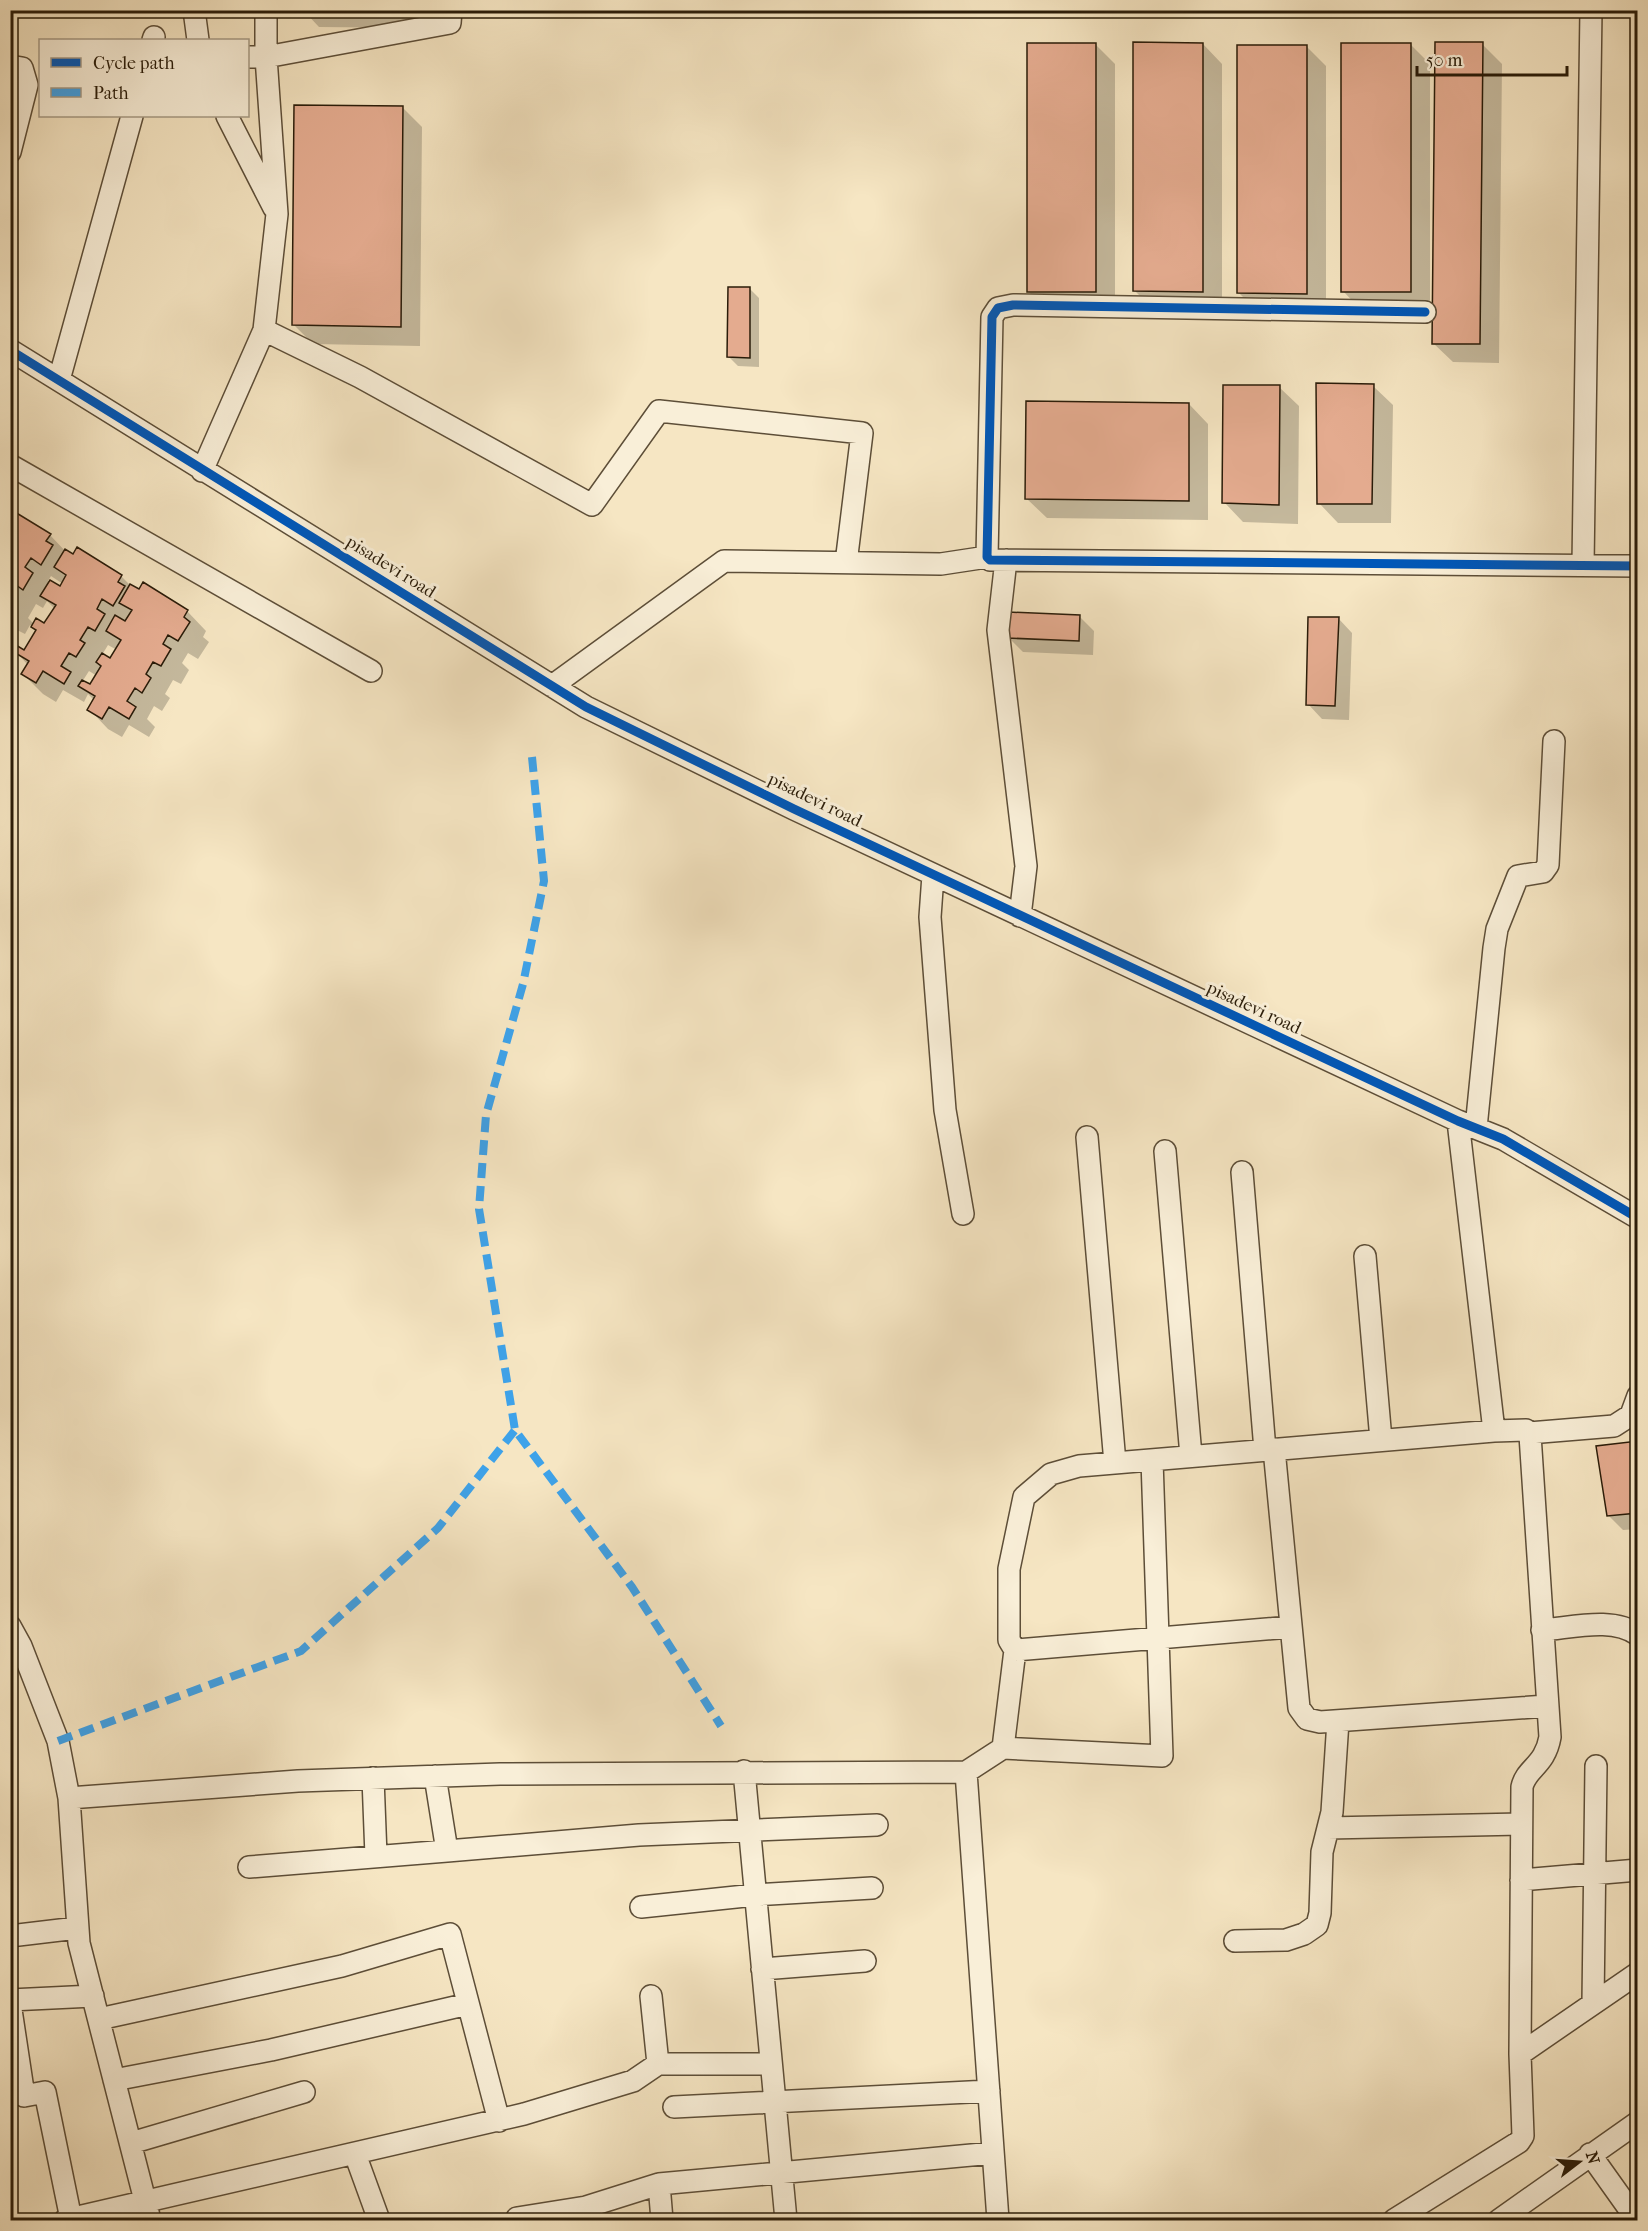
<svg xmlns="http://www.w3.org/2000/svg" width="1648" height="2231" font-family="'IM FELL French Canon',serif">
<style>
.shadow{fill:#0003;fill-rule:evenodd}
.building{fill:#e4ab8f;stroke:#2a1c09;stroke-width:1.5}
.lines{fill:none;stroke-linecap:round;stroke-linejoin:round}
.minor-casing{stroke:#5d4e38;stroke-width:24}
.minor{stroke:#f9efd8;stroke-width:21}
.quiet{stroke:#3ea2e9;stroke-width:8;stroke-dasharray:15 8;stroke-linecap:butt}
.cycleway-casing{stroke:#f9efd8;stroke-width:13}
.cycleway{stroke:#0057b8;stroke-width:9}
.labels{text-anchor:middle;dominant-baseline:central;stroke-width:6;stroke-linejoin:round;paint-order:stroke}
.street-label{font-size:18px;fill:#2a1c09;stroke:#f9efd8}
</style>
<rect width="100%" height="100%" fill="#f6e6c3"/>
<filter id="stains"><feTurbulence type="fractalNoise" baseFrequency=".00333" numOctaves="4"/><feColorMatrix values="0 0 0 0 .2 0 0 0 0 .09 0 0 0 0 .02 0 0 0 .5 -.17"/></filter>
<radialGradient id="worn" r=".72"><stop offset=".6" stop-color="#630" stop-opacity="0"/><stop offset="1" stop-color="#630" stop-opacity=".3"/></radialGradient>
<path class="shadow" d="M 303,10 L 422,10 L 421,28 L 319,27 Z
M 1203,44 L 1222,64 L 1222,311 L 1154,310 L 1135,291 Z
M 1410,44 L 1430,64 L 1430,311 L 1362,311 L 1343,291 Z
M 1482,44 L 1502,64 L 1499,363 L 1453,362 L 1433,343 Z
M 1096,45 L 1115,64 L 1115,311 L 1048,311 L 1028,291 Z
M 1306,46 L 1326,66 L 1326,313 L 1258,312 L 1239,293 Z
M 403,108 L 422,127 L 420,346 L 313,344 L 294,325 Z
M 749,288 L 759,298 L 759,367 L 738,366 L 728,356 Z
M 1373,386 L 1393,405 L 1391,523 L 1338,523 L 1319,503 Z
M 1279,387 L 1299,406 L 1298,524 L 1243,522 L 1224,502 Z
M 1189,404 L 1208,424 L 1208,520 L 1047,518 L 1027,499 Z
M 10,511 L 50,535 L 67,553 L 121,576 L 132,587 L 187,611 L 206,631 L 203,637 L 209,642 L 198,659 L 188,653 L 182,663 L 189,670 L 181,684 L 173,680 L 165,694 L 170,698 L 162,711 L 154,706 L 147,719 L 155,727 L 149,737 L 129,725 L 122,737 L 108,729 L 89,709 L 94,700 L 88,694 L 84,702 L 63,690 L 56,702 L 43,694 L 23,674 L 28,665 L 17,653 L 10,660 L 10,644 L 25,652 L 37,631 L 30,625 L 25,634 L 17,630 L 10,641 ZM 51,576 L 63,584 L 60,588 L 48,581 ZM 47,601 L 55,609 L 45,625 L 34,624 L 28,618 L 36,604 L 43,608 ZM 108,645 L 117,650 L 111,660 L 102,655 ZM 89,671 L 97,676 L 90,686 L 82,682 Z
M 1079,616 L 1094,631 L 1093,655 L 1023,652 L 1008,637 Z
M 1338,618 L 1352,633 L 1349,720 L 1322,719 L 1308,704 Z
M 1638,1443 L 1638,1529 L 1623,1530 L 1609,1516 L 1597,1448 Z"/>
<path class="building" d="M 1133,42 L 1203,43 L 1203,292 L 1133,291 Z
M 1435,42 L 1483,42 L 1480,344 L 1432,344 Z
M 1027,43 L 1096,43 L 1096,292 L 1027,292 Z
M 1341,43 L 1411,43 L 1411,292 L 1341,292 Z
M 1237,45 L 1307,45 L 1307,294 L 1237,293 Z
M 294,105 L 403,106 L 401,327 L 292,325 Z
M 728,287 L 750,287 L 750,358 L 727,357 Z
M 1316,383 L 1374,384 L 1372,504 L 1317,504 Z
M 1223,385 L 1280,385 L 1279,505 L 1222,503 Z
M 1026,401 L 1189,403 L 1189,501 L 1025,499 Z
M 10,509 L 51,534 L 46,541 L 53,545 L 41,565 L 31,558 L 25,567 L 33,573 L 23,590 L 16,585 L 10,595 Z
M 77,547 L 122,575 L 118,582 L 125,586 L 113,606 L 102,599 L 97,609 L 105,614 L 95,631 L 88,627 L 80,640 L 85,643 L 76,657 L 69,653 L 61,666 L 71,672 L 64,684 L 43,671 L 36,683 L 21,674 L 29,661 L 12,651 L 16,645 L 24,650 L 36,630 L 31,627 L 36,618 L 44,623 L 56,605 L 40,596 L 50,580 L 60,586 L 66,575 L 54,567 L 65,549 L 73,554 Z
M 143,582 L 188,610 L 184,617 L 190,622 L 178,641 L 168,635 L 163,644 L 171,649 L 161,666 L 153,662 L 146,674 L 151,678 L 142,693 L 135,688 L 127,701 L 136,707 L 129,719 L 109,707 L 102,719 L 87,710 L 95,696 L 78,686 L 82,680 L 90,684 L 101,666 L 96,662 L 102,653 L 110,658 L 121,640 L 106,631 L 115,615 L 125,621 L 132,610 L 119,603 L 130,584 L 139,589 Z
M 1008,612 L 1080,615 L 1079,641 L 1007,638 Z
M 1308,617 L 1339,617 L 1335,706 L 1306,705 Z
M 1638,1441 L 1638,1513 L 1607,1516 L 1596,1446 Z"/>
<g class="lines">
<defs>
<path id="minor" d="M 194,10 L 198,40
M 153,40 L 154,37
M 248,57 L 266,57 L 266,10
M 10,66 L 22,68 L 27,85 L 10,152
M 227,116 L 274,208
M 1425,312 L 1013,305 L 998,308 L 992,317 L 987,557 L 990,560 L 1638,566
M 264,330 L 360,377 L 592,505 L 659,411 L 862,433 L 846,563
M 10,350 L 586,707 L 794,809 L 1458,1121 L 1503,1139 L 1638,1218
M 59,380 L 132,116
M 10,465 L 371,671
M 202,471 L 264,330 L 277,214 L 266,57 L 450,23 L 451,10
M 1006,560 L 998,630 L 1026,866 L 1020,916
M 1583,565 L 1591,10
M 552,686 L 724,561 L 941,564 L 987,557
M 933,875 L 930,917 L 945,1110 L 963,1214
M 1476,1128 L 1494,948 L 1497,929 L 1518,876 L 1543,872 L 1548,865 L 1554,741
M 1087,1137 L 1115,1463
M 1165,1151 L 1191,1456
M 1242,1172 L 1265,1450
M 1365,1256 L 1381,1440
M 1529,1433 L 1614,1426 L 1631,1415 L 1638,1396
M 1274,1449 L 1299,1708 L 1307,1719 L 1320,1722 L 1547,1706
M 1152,1460 L 1162,1756 L 1003,1748 L 1015,1650 L 1009,1640 L 1009,1569 L 1024,1497 L 1051,1474 L 1079,1466 L 1494,1431
M 10,1626 L 21,1646 L 58,1741 L 69,1798 L 79,1943 L 150,2220
M 1542,1630 C 1571,1628 1613,1616 1638,1635
M 1015,1650 L 1291,1627
M 744,1771 L 786,2220
M 966,1772 L 998,2220
M 435,1776 L 447,1851 L 639,1835 L 877,1825
M 373,1778 L 376,1856
M 69,1798 L 298,1781 L 500,1774 L 966,1772 L 1003,1748
M 1328,1828 L 1521,1824
M 249,1867 L 447,1851
M 1521,1880 L 1638,1870
M 641,1907 L 755,1895 L 872,1888
M 10,1936 L 77,1928
M 1235,1941 L 1286,1940 L 1304,1934 L 1317,1925 L 1320,1913 L 1322,1852 L 1332,1812 L 1338,1721
M 762,1969 L 865,1961
M 651,1996 L 658,2064
M 10,2000 L 93,1996
M 10,2003 L 24,2096 L 45,2092 L 71,2219
M 1593,2004 L 1596,1766
M 99,2019 L 342,1966 L 450,1934 L 499,2121
M 1520,2054 L 1638,1973
M 114,2080 L 271,2050 L 468,2004
M 674,2107 L 989,2091
M 131,2143 L 304,2092
M 355,2154 L 379,2220
M 1590,2154 L 1637,2220
M 659,2184 L 993,2153
M 65,2220 L 524,2114 L 633,2081 L 658,2064 L 771,2064
M 518,2220 L 517,2218 L 586,2207 L 659,2184 L 662,2220
M 1394,2220 L 1519,2142 L 1523,2136 L 1520,2054 L 1522,1787 C 1526,1768 1545,1766 1550,1737 L 1530,1435 L 1526,1430 L 1494,1431 L 1458,1121
M 1499,2220 L 1638,2122"/>
</defs>
<use href="#minor" class="minor-casing"/>
<use href="#minor" class="minor"/>
<path class="quiet" d="M 532,757 L 544,881 L 523,984 L 486,1115 L 479,1209 L 515,1430 L 632,1587 L 721,1726
M 58,1741 L 301,1651 L 438,1528 L 515,1430"/>
<defs>
<path id="cycleway" d="M 1425,312 L 1013,305 L 998,308 L 992,317 L 987,557 L 990,560 L 1638,566
M 10,350 L 586,707 L 794,809 L 1458,1121 L 1503,1139 L 1638,1218"/>
</defs>
<use href="#cycleway" class="cycleway-casing"/>
<use href="#cycleway" class="cycleway"/>
</g>
<g class="labels">
<g class="street-label">
<text transform="translate(391 567) rotate(32)">pisadevi road</text>
<text transform="translate(815 800) rotate(26)">pisadevi road</text>
<text transform="translate(1254 1008) rotate(25)">pisadevi road</text>
</g>
</g>
<rect width="1648" height="2231" fill="none" stroke="#f6e6c3" stroke-width="36"/>
<rect x="12" y="12" width="1624" height="2207" fill="none" stroke="#2a1c09" stroke-width="3"/>
<rect x="18" y="18" width="1612" height="2195" fill="none" stroke="#2a1c09" stroke-width="1.5"/>
<rect x="39" y="39" width="210" height="78" fill="#f9efd8" stroke="#a69b85" stroke-width="1.5"/>
<rect x="51" y="58" width="30" height="9" fill="#0057b8" stroke="#a69b85" stroke-width="1.5"/>
<text x="93" y="69" font-size="18" fill="#2a1c09">Cycle path</text>
<rect x="51" y="88" width="30" height="9" fill="#3ea2e9" stroke="#a69b85" stroke-width="1.5"/>
<text x="93" y="99" font-size="18" fill="#2a1c09">Path</text>
<g transform="translate(1579 2162) rotate(73)" stroke="#f9efd8" stroke-width="4.5" paint-order="stroke">
<path d="M0-4.5L10 22L0 15L-10 22Z" fill="#2a1c09"/>
<text y="-9" font-size="16" font-weight="bold" text-anchor="middle" fill="#2a1c09">N</text>
</g>
<path d="M1417 66v9h150v-9" fill="none" stroke="#2a1c09" stroke-width="3"/>
<text x="1426" y="66" font-size="18" fill="#2a1c09" stroke="#f9efd8" stroke-width="4.5" paint-order="stroke">50 m</text>
<rect width="100%" height="100%" filter="url(#stains)"/>
<rect width="100%" height="100%" fill="url(#worn)"/>
</svg>
